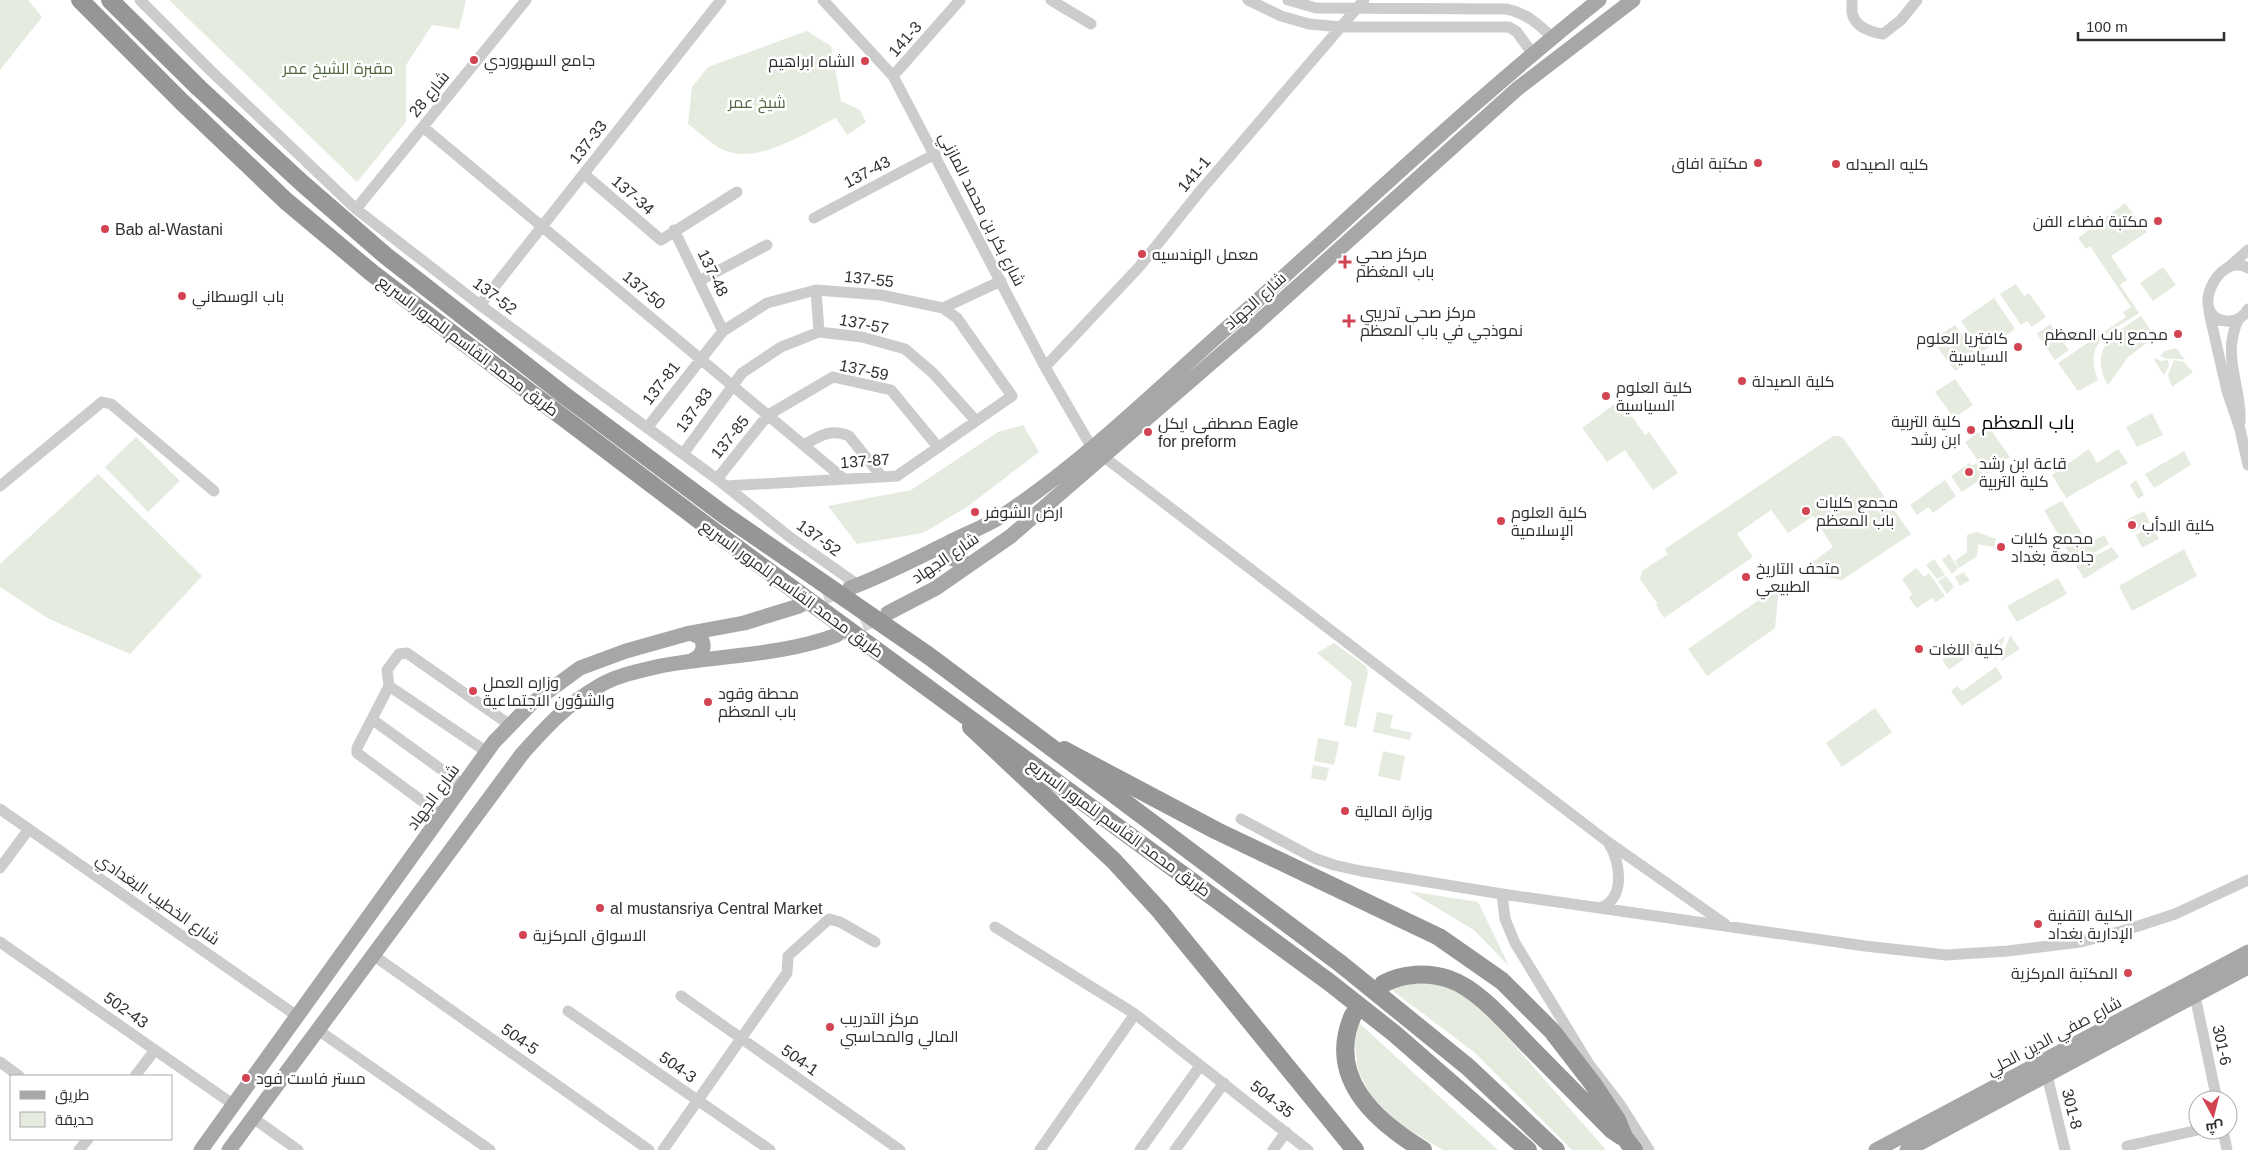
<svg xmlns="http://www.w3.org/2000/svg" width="2248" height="1150" font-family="Helvetica,Cairo,sans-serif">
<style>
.green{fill:#e5ebdf}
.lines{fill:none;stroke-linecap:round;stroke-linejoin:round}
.major-tunnel{stroke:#d5d5d5;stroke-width:15;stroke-dasharray:15 8;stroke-linecap:butt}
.minor{stroke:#ccc;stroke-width:11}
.major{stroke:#a7a7a7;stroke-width:15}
.highway{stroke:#969696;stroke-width:18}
.highway-bridge{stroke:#969696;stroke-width:18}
.poi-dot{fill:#d34452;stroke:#fff;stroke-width:2}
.labels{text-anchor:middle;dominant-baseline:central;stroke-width:5;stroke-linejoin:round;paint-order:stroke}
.street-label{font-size:16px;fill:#2f2f2f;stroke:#fff}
.poi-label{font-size:16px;fill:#2f2f2f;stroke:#fff;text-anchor:start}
.park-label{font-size:16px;fill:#536741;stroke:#fff}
.quarter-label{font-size:19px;fill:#000;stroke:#fff}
</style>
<rect width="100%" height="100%" fill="#fff"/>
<path class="green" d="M 0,0 L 28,0 L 42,17 L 0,70 Z
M 169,0 L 466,0 L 459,29 L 432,25 L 406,65 L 406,122 L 357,182 Z
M 807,31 L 831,46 L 841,101 L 860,110 L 866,122 L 847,135 L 836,118 C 807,132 759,164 726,151 C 713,146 700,133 688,124 L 692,87 L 708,67 Z
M 2125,203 L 2147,232 L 2111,256 L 2127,280 L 2120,285 L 2139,313 C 2112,331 2082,341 2098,380 L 2078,391 L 2058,363 L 2126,317 L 2123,312 L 2131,307 L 2090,246 L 2086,249 L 2078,238 Z
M 2163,267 L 2176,285 L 2153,301 L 2140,283 Z
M 2016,284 L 2024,296 L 2029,293 L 2046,317 L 2032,327 L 2027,321 L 2021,325 L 2000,294 Z
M 1994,298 L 2015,329 L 1982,352 L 1961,321 Z
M 2141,316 L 2155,337 L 2128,357 L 2108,385 C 2088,349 2113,334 2141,316 Z
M 2050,324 L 2069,350 L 2055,360 L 2037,334 Z
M 1955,325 L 1977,356 L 1955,371 L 1932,340 Z
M 2176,348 L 2185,360 C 2176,357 2168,361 2160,356 L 2165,351 Z
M 2156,358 L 2160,361 L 2168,360 L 2169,366 L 2164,375 L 2154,360 Z
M 2174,360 L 2184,362 L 2193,372 L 2172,387 L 2168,375 Z
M 1955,379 L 1973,405 L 1954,418 L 1935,392 Z
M 1620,400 L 1645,435 L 1649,432 L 1678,473 L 1653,490 L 1625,450 L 1607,462 L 1582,428 Z
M 2152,413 L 2163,435 L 2137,447 L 2126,427 Z
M 1023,425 L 1039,452 L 967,507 L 923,533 L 857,544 L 828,506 L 911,490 L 998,432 Z
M 1988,426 L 2010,457 L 1987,474 L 1965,442 Z
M 1833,436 L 1838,436 L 1843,438 L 1911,534 L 1842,580 L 1799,572 L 1833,547 L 1813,516 L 1788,533 L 1771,510 L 1737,534 L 1753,557 L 1664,618 L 1656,605 L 1657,603 L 1640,579 L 1642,571 L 1668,554 L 1665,549 Z
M 136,437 L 180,481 L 148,512 L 105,467 Z
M 2089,449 L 2097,463 L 2118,449 L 2128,463 L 2066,498 L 2052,475 Z
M 2184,451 L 2191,465 L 2154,488 L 2145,474 Z
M 1970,463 L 1972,466 L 1976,463 L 1985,476 L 1962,492 L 1951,476 Z
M 98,474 L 202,576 L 130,654 L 49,619 L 0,587 L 0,564 Z
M 1945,480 L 1956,496 L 1933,513 L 1929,507 L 1917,515 L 1910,505 Z
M 2136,480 L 2144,495 L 2138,499 L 2130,485 Z
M 2062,501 L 2088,544 L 2104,535 L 2109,544 L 2092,554 L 2093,557 L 2112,547 L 2119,557 L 2084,579 L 2044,510 Z
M 2144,511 L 2150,522 L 2133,532 L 2126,520 Z
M 2152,525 L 2159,539 L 2142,548 L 2136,535 Z
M 1977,532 L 1996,539 L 1994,547 L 1978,544 L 1977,556 L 1959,568 L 1955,561 L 1967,552 L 1967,535 Z
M 2184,549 L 2197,576 L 2132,611 L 2119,586 Z
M 1949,554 L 1958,568 L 1952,574 L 1942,560 Z
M 1934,559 L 1945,575 L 1937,579 L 1926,565 Z
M 1916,568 L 1924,577 L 1929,573 L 1945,596 L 1936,602 L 1932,598 L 1917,608 L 1909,598 L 1912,594 L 1902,579 Z
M 1963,572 L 1970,580 L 1960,586 L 1955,577 Z
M 1946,576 L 1954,587 L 1947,594 L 1938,581 Z
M 2058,578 L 2067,594 L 2017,622 L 2007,606 Z
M 1779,586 L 1775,628 L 1707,676 L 1688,649 Z
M 2010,635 L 2020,649 L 2001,661 Z
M 2005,636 L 1997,660 L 1987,648 Z
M 1971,640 L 1977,649 L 1949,670 L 1942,660 Z
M 1334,643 L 1366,666 L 1368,672 L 1356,728 L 1344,725 L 1352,682 L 1317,653 Z
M 1996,667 L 2003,678 L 1962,706 L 1951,691 L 1957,686 L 1962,691 Z
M 1875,708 L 1892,732 L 1842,767 L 1826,743 Z
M 1377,712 L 1393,715 L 1390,728 L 1412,733 L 1410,740 L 1373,732 Z
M 1318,738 L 1339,742 L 1334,765 L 1314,761 Z
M 1383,751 L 1405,756 L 1400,781 L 1378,776 Z
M 1313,765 L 1329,768 L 1326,781 L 1311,778 Z
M 1409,891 L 1478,902 L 1509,966 L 1474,930 Z
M 1410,983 L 1435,983 L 1461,993 L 1494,1022 L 1606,1150 L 1572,1150 L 1474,1052 L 1389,988 Z
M 1359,1023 L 1498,1150 L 1443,1150 L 1401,1125 L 1370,1095 L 1358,1070 L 1355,1044 Z"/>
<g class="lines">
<path class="major-tunnel" d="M 802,605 L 846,589
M 841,634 L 884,615"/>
<path class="minor" d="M 140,0 L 211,71 L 356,209 L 480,305 L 717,479 L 791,538 L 858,585
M 823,0 L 893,76 L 1045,367 L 1092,448
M 1051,0 L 1091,24
M 1248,0 L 1281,16 L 1309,24 L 1342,27 L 1509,27 L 1517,32 L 1532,53
M 1288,0 L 1316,8 L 1506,9 C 1526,13 1537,23 1552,37
M 1852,0 C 1852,4 1852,8 1852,12 C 1854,27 1871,32 1883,34 L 1901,20 L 1917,0
M 893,76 L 960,0
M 423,127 L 844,479
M 584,174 L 661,240 L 737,192
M 356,209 L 526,0
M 814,218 L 935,154
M 674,230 L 723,331
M 2230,266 L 2248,250
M 2248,268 C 2219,250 2187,317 2226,321 C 2236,322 2243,318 2248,309
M 699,281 L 767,245
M 816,290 L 819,332
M 480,305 L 721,0
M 943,308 L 1001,281
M 2209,312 L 2227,391 L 2240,429 L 2248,465
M 2238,320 C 2221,358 2242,385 2240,422
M 1045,367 L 1140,266 L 1201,190 L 1364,0
M 647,428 L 723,331 L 767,303 L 816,290 L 881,295 L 943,308 L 957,318 L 1012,396 L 897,476 L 726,486
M 804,445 C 819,436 831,428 849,436 L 882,477
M 683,454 L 742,373 L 781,347 L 819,332 L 862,337 L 905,349 L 933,373 L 976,421
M 1104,457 L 1608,842 L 1725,924
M 717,479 L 768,415 L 833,377 L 891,390 L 938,447
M 0,486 L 102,402 L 111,404 L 214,491
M 389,686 L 487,752
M 373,720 L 463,785
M 0,809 L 297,1016
M 441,815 L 357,753 L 357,748 L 389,686 L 387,670 L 399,654 L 407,653 L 510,725
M 1241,819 L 1314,858 L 1334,865 L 1361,871 L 1502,894 L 1865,946 L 1946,955 L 2008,951 L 2081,942 L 2129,929 L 2175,914 L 2248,880
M 0,868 L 29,829
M 1502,894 L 1505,919 L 1515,943 L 1589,1064 L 1619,1103 L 1649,1150
M 1598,908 C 1626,902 1621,862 1609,844
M 995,927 L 1135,1014 L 1308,1150
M 0,942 L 234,1105
M 373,955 L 649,1150
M 681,996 L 900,1150
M 2195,996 L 2217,1100
M 568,1011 L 770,1150
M 318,1030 L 490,1150
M 0,1062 L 19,1076
M 2047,1075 L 2065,1150
M 135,1076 L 155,1050
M 253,1118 L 298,1150
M 2223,1130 L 2227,1150
M 2127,1146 L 2198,1130
M 79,1150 L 88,1139
M 663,1150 L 787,973 L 788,956 L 829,919 L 840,922 L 875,942
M 1040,1150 L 1135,1014
M 1140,1150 L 1200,1066
M 1175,1150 L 1224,1083
M 1273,1150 L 1286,1132"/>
<path class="major" d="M 951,541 L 950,551 L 953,559 L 968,564
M 850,588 C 885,575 917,558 950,542 C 968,533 986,526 1002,516 C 1081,464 1149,397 1220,334 C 1346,222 1467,105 1599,0
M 888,613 L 936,588 L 1011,536 L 1256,324 L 1517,89 L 1633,0
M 690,633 L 700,637 C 706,646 703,655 693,660
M 201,1150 L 494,742 L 531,704 L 580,668 L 626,651 L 690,633 L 744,623 L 799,606
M 229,1150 L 522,754 C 546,727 567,704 599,686 C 617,675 640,671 660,666 C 719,655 781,656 837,635
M 1876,1150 L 2248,952
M 1907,1150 L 2248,967"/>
<path class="highway" d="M 971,727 L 1114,861 L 1160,911 L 1355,1150
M 1064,750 L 1217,831 L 1439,937 L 1502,981 L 1552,1031 L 1593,1084 L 1617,1120 L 1624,1137 L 1634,1150
M 1383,984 C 1403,973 1427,972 1449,979 C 1479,989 1509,1026 1531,1048 C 1558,1075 1585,1103 1612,1130 L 1621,1136
M 1353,1015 C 1326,1077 1374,1120 1423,1150"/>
<path class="highway-bridge" d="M 80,0 L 182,102 L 286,201 L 372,273 L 711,529 L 1329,982 L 1395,1034 L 1528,1150
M 110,0 L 199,88 L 302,183 L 386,256 L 564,395 L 723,514 L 929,656 L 1341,964 L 1468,1067 L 1556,1150"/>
</g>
<g class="poi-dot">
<circle cx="474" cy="60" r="5"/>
<circle cx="865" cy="61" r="5"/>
<circle cx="1758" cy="163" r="5"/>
<circle cx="1836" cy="164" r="5"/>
<circle cx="2158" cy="221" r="5"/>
<circle cx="105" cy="229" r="5"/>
<circle cx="1142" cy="254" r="5"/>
<path d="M1342.5 254.5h5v5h5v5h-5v5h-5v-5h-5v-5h5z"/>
<circle cx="182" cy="296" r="5"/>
<path d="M1346.5 313.5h5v5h5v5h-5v5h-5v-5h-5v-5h5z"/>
<circle cx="2178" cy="334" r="5"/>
<circle cx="2018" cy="347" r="5"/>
<circle cx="1742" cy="381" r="5"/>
<circle cx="1606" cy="396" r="5"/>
<circle cx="1971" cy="430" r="5"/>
<circle cx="1148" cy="432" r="5"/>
<circle cx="1969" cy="472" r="5"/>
<circle cx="1806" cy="511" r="5"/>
<circle cx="975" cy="512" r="5"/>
<circle cx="1501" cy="521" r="5"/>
<circle cx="2132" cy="525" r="5"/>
<circle cx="2001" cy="547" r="5"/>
<circle cx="1746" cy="577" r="5"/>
<circle cx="1919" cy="649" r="5"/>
<circle cx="473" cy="691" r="5"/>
<circle cx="708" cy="702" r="5"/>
<circle cx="1345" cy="811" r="5"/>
<circle cx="600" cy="908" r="5"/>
<circle cx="2038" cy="924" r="5"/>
<circle cx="523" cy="935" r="5"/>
<circle cx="2128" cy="973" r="5"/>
<circle cx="830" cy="1027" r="5"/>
<circle cx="246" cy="1078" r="5"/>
</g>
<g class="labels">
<g class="street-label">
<text transform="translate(905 39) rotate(-49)">141-3</text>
<text transform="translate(429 94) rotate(-51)">شارع 28</text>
<text transform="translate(588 142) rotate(-52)">137-33</text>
<text transform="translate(867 172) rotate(-28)">137-43</text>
<text transform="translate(1194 174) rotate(-50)">141-1</text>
<text transform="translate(633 195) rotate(41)">137-34</text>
<text transform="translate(982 209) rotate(63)">شارع بكر بن محمد المازني</text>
<text transform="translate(713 273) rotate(64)">137-48</text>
<text transform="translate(869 279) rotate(6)">137-55</text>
<text transform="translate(644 290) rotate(40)">137-50</text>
<text transform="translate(495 296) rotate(37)">137-52</text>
<text transform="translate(1255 301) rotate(-42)">شارع الجهاد</text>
<text transform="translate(864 324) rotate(11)">137-57</text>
<text transform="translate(468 346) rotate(37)">طريق محمد القاسم للمرور السريع</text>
<text transform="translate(864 370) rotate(12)">137-59</text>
<text transform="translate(661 383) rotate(-52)">137-81</text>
<text transform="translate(694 410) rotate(-54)">137-83</text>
<text transform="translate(730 437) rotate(-51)">137-85</text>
<text transform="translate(865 461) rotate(-4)">137-87</text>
<text transform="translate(819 538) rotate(36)">137-52</text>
<text transform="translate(945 558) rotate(-34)">شارع الجهاد</text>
<text transform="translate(792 589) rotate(36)">طريق محمد القاسم للمرور السريع</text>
<text transform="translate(433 797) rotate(-54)">شارع الجهاد</text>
<text transform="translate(1119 828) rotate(36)">طريق محمد القاسم للمرور السريع</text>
<text transform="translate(158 899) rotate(35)">شارع الخطيب البغدادي</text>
<text transform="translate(126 1010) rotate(35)">502-43</text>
<text transform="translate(2054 1036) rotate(-28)">شارع صفي الدين الحلي</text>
<text transform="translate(520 1039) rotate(35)">504-5</text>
<text transform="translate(2222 1045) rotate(78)">301-6</text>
<text transform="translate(800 1060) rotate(35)">504-1</text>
<text transform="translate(678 1067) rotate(35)">504-3</text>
<text transform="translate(1272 1099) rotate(38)">504-35</text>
<text transform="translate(2072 1109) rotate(76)">301-8</text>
</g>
<g class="poi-label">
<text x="484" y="60">جامع السهروردي</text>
<text x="855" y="61" text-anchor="end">الشاه ابراهيم</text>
<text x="1748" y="163" text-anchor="end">مكتبة افاق</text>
<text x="1846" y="164">كليه الصيدله</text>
<text x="2148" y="221" text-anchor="end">مكتبة فضاء الفن</text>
<text x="115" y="229">Bab al-Wastani</text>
<text x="1356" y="253">مركز صحي<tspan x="1356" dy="18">باب المغظم</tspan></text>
<text x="1152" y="254">معمل الهندسيه</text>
<text x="192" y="296">باب الوسطاني</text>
<text x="1360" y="312">مركز صحي تدريبي<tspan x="1360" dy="18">نموذجي في باب المعظم</tspan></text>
<text x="2168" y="334" text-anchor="end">مجمع باب المعظم</text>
<text x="2008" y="338" text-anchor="end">كافتريا العلوم<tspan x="2008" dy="18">السياسية</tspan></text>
<text x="1752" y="381">كلية الصيدلة</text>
<text x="1616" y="387">كلية العلوم<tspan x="1616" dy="18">السياسية</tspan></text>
<text x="1961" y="421" text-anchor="end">كلية التربية<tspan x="1961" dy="18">ابن رشد</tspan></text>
<text x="1158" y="423">مصطفى ايكل Eagle<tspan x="1158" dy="18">for preform</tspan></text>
<text x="1979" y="463">قاعة ابن رشد<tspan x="1979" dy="18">كلية التربية</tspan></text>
<text x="1816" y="502">مجمع كليات<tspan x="1816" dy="18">باب المعظم</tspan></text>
<text x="985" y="512">ارض الشوفر</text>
<text x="1511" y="512">كلية العلوم<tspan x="1511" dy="18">الإسلامية</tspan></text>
<text x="2142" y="525">كلية الادأب</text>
<text x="2011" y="538">مجمع كليات<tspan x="2011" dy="18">جامعة بغداد</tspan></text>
<text x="1756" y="568">متحف التاريخ<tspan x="1756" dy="18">الطبيعي</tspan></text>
<text x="1929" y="649">كلية اللغات</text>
<text x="483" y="682">وزاره العمل<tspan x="483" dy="18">والشؤون الاجتماعية</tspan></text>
<text x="718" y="693">محطة وقود<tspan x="718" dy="18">باب المعظم</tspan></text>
<text x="1355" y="811">وزارة المالية</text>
<text x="610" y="908">al mustansriya Central Market</text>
<text x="2048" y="915">الكلية التقنية<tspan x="2048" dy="18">الإدارية بغداد</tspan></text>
<text x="533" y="935">الاسواق المركزية</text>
<text x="2118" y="973" text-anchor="end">المكتبة المركزية</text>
<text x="840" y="1018">مركز التدريب<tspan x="840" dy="18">المالي والمحاسبي</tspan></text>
<text x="256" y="1078">مستر فاست فود</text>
</g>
<g class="park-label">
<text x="338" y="68">مقبرة الشيخ عمر</text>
<text x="757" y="102">شيخ عمر</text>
</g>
<g class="quarter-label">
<text x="2028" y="422">باب المعظم</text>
</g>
</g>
<rect x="10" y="1075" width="162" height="65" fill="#ffffff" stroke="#acacac"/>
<rect x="20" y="1091" width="25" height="8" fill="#a7a7a7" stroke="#acacac"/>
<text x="55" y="1100" font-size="15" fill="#2f2f2f">طريق</text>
<rect x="20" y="1112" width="25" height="15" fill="#e5ebdf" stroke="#acacac"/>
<text x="55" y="1125" font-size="15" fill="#2f2f2f">حديقة</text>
<g transform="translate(2213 1115) rotate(173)"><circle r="24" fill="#ffffff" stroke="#acacac"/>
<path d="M0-4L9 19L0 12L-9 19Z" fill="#d34452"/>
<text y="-8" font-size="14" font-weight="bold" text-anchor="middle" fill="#2f2f2f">ش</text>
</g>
<path d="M2078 32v8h146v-8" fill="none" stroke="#2f2f2f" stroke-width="2.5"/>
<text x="2086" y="32" font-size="15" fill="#2f2f2f" stroke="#ffffff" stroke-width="4" paint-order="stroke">100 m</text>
</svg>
